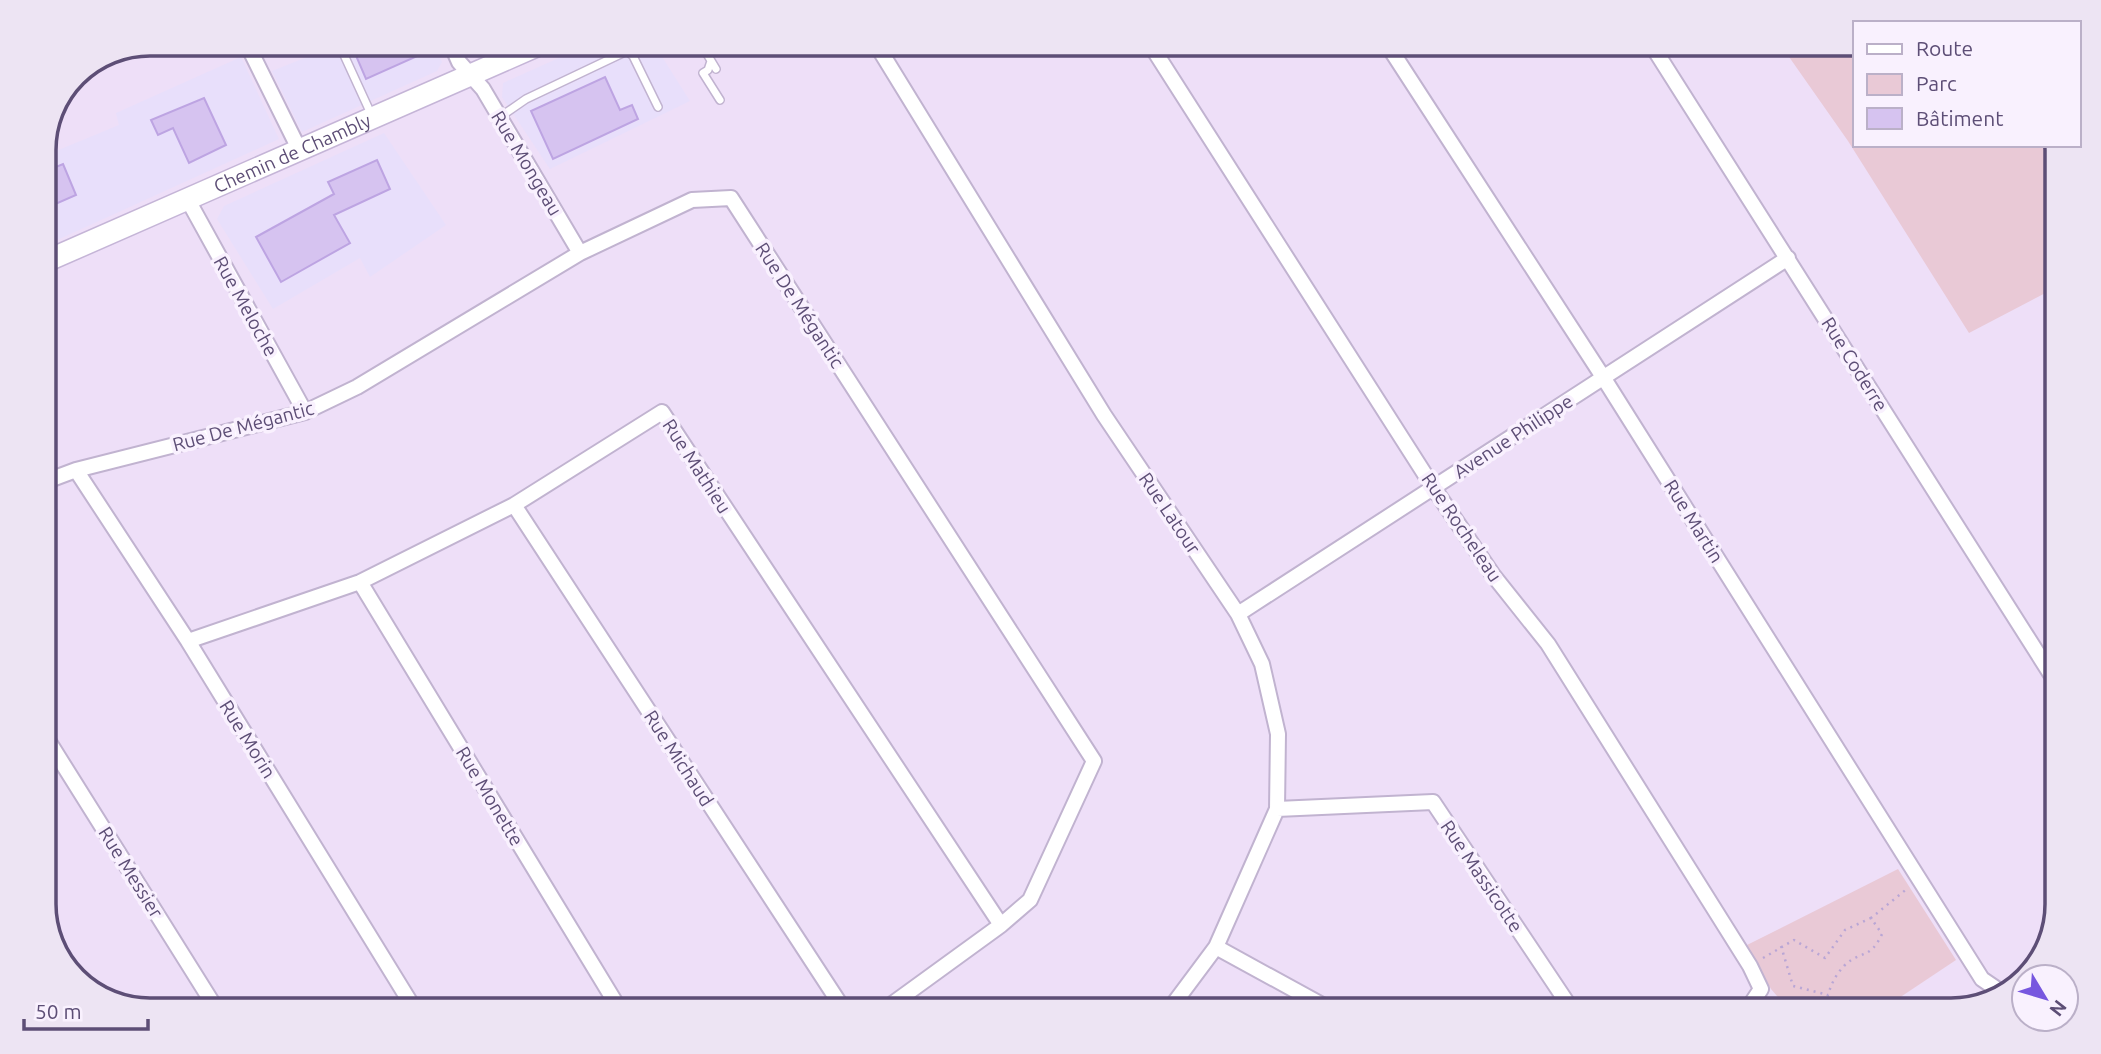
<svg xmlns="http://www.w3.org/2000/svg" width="2101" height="1054" font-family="Ubuntu,sans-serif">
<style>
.residential{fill:#eedff8}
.commercial{fill:#e8dffb}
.green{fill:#e9c9d6}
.building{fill:#d6c3f0;stroke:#bda4e2;stroke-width:2}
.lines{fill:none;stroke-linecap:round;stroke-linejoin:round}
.lane-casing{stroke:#c1b3d0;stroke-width:10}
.street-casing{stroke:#c1b3d0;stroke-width:18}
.secondary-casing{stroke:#c5b5d7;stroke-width:24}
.path{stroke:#b9a6d5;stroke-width:2.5;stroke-dasharray:2 5;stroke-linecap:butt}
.lane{stroke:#fff;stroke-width:7}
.street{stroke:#fff;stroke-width:14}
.secondary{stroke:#fff;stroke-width:21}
.labels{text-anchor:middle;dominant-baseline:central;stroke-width:7;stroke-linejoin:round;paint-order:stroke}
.street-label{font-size:19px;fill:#5d4e76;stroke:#f9f1fe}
.rim{fill:none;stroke:#5d4e76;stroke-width:3.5}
</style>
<rect width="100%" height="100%" fill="#f5ebfc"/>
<path class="residential" d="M 150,44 L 1854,44 L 1854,145 L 2057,145 L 2057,904 L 2046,951 L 2010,993 L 1951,1010 L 150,1010 L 103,999 L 62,963 L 44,911 L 44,144 L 75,75 Z"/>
<path class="commercial" d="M 332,44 L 433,44 L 442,62 L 437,71 L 302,132 L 272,71 L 332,47 Z
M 590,44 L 654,44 L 690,101 L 550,169 L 502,97 L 503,83 Z
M 241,57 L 279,139 L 44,246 L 44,156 L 119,125 L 116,113 Z
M 384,133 L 446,225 L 370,277 L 360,258 L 273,309 L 217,219 L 224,206 Z"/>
<path class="green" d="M 1780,44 L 1854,44 L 1854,145 L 2057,145 L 2057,287 L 1969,333 L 1848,141 Z
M 1898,869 L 1956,960 L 1881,1010 L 1789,1010 L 1771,989 L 1747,945 Z"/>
<path class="building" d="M 351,44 L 441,44 L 442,45 L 366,79 Z
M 605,77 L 620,110 L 632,105 L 638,119 L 553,159 L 531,111 Z
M 204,98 L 226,145 L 189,163 L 173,128 L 158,135 L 151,120 Z
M 377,160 L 390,189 L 334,215 L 350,243 L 281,282 L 256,237 L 334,194 L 328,182 Z
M 63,164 L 76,195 L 44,209 L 44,172 Z"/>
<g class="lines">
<defs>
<path id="lane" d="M 339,44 L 372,116
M 701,44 L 716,69
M 627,51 L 633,56 L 658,107
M 711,61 L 708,70 L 703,73 L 720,100
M 500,117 L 526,99 L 627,51 L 624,44"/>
<path id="street" d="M 247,44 L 299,149
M 451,44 L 459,62 L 483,89 L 580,253
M 876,44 L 1104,415 L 1238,614 L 1262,664 L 1278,734 L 1277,809 L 1216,947 L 1169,1010
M 1150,44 L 1433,487 L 1493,575 L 1548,644 L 1750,966 L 1761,989 L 1747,1010
M 1387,44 L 1603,377 L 1982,979 L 2004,994
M 1651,44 L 2057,684
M 188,200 L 305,412
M 76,470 L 188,641 L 415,1010
M 44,482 L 76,470 L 305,412 L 357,387 L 580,253 L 692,200 L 731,198 L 1094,761 L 1030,900 L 1001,925 L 884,1010
M 514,505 L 844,1010
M 360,582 L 620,1010
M 1238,614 L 1788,258
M 188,641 L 360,582 L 514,505 L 662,412 L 1001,925
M 44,734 L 217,1010
M 1277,809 L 1433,802 L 1572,1010
M 1216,947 L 1331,1010"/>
<g id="secondary">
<path id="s1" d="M 44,262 L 541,44"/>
</g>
</defs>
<use href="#lane" class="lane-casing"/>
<use href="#street" class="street-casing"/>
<use href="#secondary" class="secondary-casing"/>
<path class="path" d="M 1781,946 L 1793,986 L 1828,995
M 1763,958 L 1794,940 L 1825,958 L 1845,930 L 1871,918
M 1824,1010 C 1828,993 1832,978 1845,965 C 1861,950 1870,960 1882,934 L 1871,918 L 1908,888"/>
<use href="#lane" class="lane"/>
<use href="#street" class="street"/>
<use href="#secondary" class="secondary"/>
</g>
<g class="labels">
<g class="street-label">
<text stroke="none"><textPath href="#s1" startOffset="271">Chemin de Chambly</textPath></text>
<text transform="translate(527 163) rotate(59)">Rue Mongeau</text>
<text transform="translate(800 305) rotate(57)">Rue De Mégantic</text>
<text transform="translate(246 306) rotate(61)">Rue Meloche</text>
<text transform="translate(1855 364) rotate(58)">Rue Coderre</text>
<text transform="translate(243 426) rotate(-15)">Rue De Mégantic</text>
<text transform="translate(1513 436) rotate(-33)">Avenue Philippe</text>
<text transform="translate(697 466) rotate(57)">Rue Mathieu</text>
<text transform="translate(1170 513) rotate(56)">Rue Latour</text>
<text transform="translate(1694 521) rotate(58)">Rue Martin</text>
<text transform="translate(1462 527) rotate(56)">Rue Rocheleau</text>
<text transform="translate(248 739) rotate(58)">Rue Morin</text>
<text transform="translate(679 758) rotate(57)">Rue Michaud</text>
<text transform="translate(490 796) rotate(59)">Rue Monette</text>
<text transform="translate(131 872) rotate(58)">Rue Messier</text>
<text transform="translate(1482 876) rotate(56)">Rue Massicotte</text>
</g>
</g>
<path d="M0 0H2101V1054H0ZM150 56H1951A94 94 0 0 1 2045 150V904A94 94 0 0 1 1951 998H150A94 94 0 0 1 56 904V150A94 94 0 0 1 150 56Z" fill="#ede4f3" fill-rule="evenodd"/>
<path class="rim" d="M150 56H1951A94 94 0 0 1 2045 150V904A94 94 0 0 1 1951 998H150A94 94 0 0 1 56 904V150A94 94 0 0 1 150 56Z"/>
<rect x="1853" y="21" width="228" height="126" fill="#f9f1fe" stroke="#bbb0c8" stroke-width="2"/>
<rect x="1867" y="44" width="35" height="10" fill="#ffffff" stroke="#bbb0c8" stroke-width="2"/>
<text x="1916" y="56" font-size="21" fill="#5d4e76">Route</text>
<rect x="1867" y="74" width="35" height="21" fill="#e9c9d6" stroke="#bbb0c8" stroke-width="2"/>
<text x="1916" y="91" font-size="21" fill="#5d4e76">Parc</text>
<rect x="1867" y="108" width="35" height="21" fill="#d6c3f0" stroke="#bbb0c8" stroke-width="2"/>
<text x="1916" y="126" font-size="21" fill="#5d4e76">Bâtiment</text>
<g transform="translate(2045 998) rotate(128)"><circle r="33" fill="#f9f1fe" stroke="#bbb0c8" stroke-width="2"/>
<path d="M0-5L12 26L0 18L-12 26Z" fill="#7757df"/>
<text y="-10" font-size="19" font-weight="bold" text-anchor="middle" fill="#5d4e76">N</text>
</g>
<path d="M24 1019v10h124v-10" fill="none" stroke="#5d4e76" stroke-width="3.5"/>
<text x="35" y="1019" font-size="21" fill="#5d4e76" stroke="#f9f1fe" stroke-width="5" paint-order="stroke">50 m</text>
</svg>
